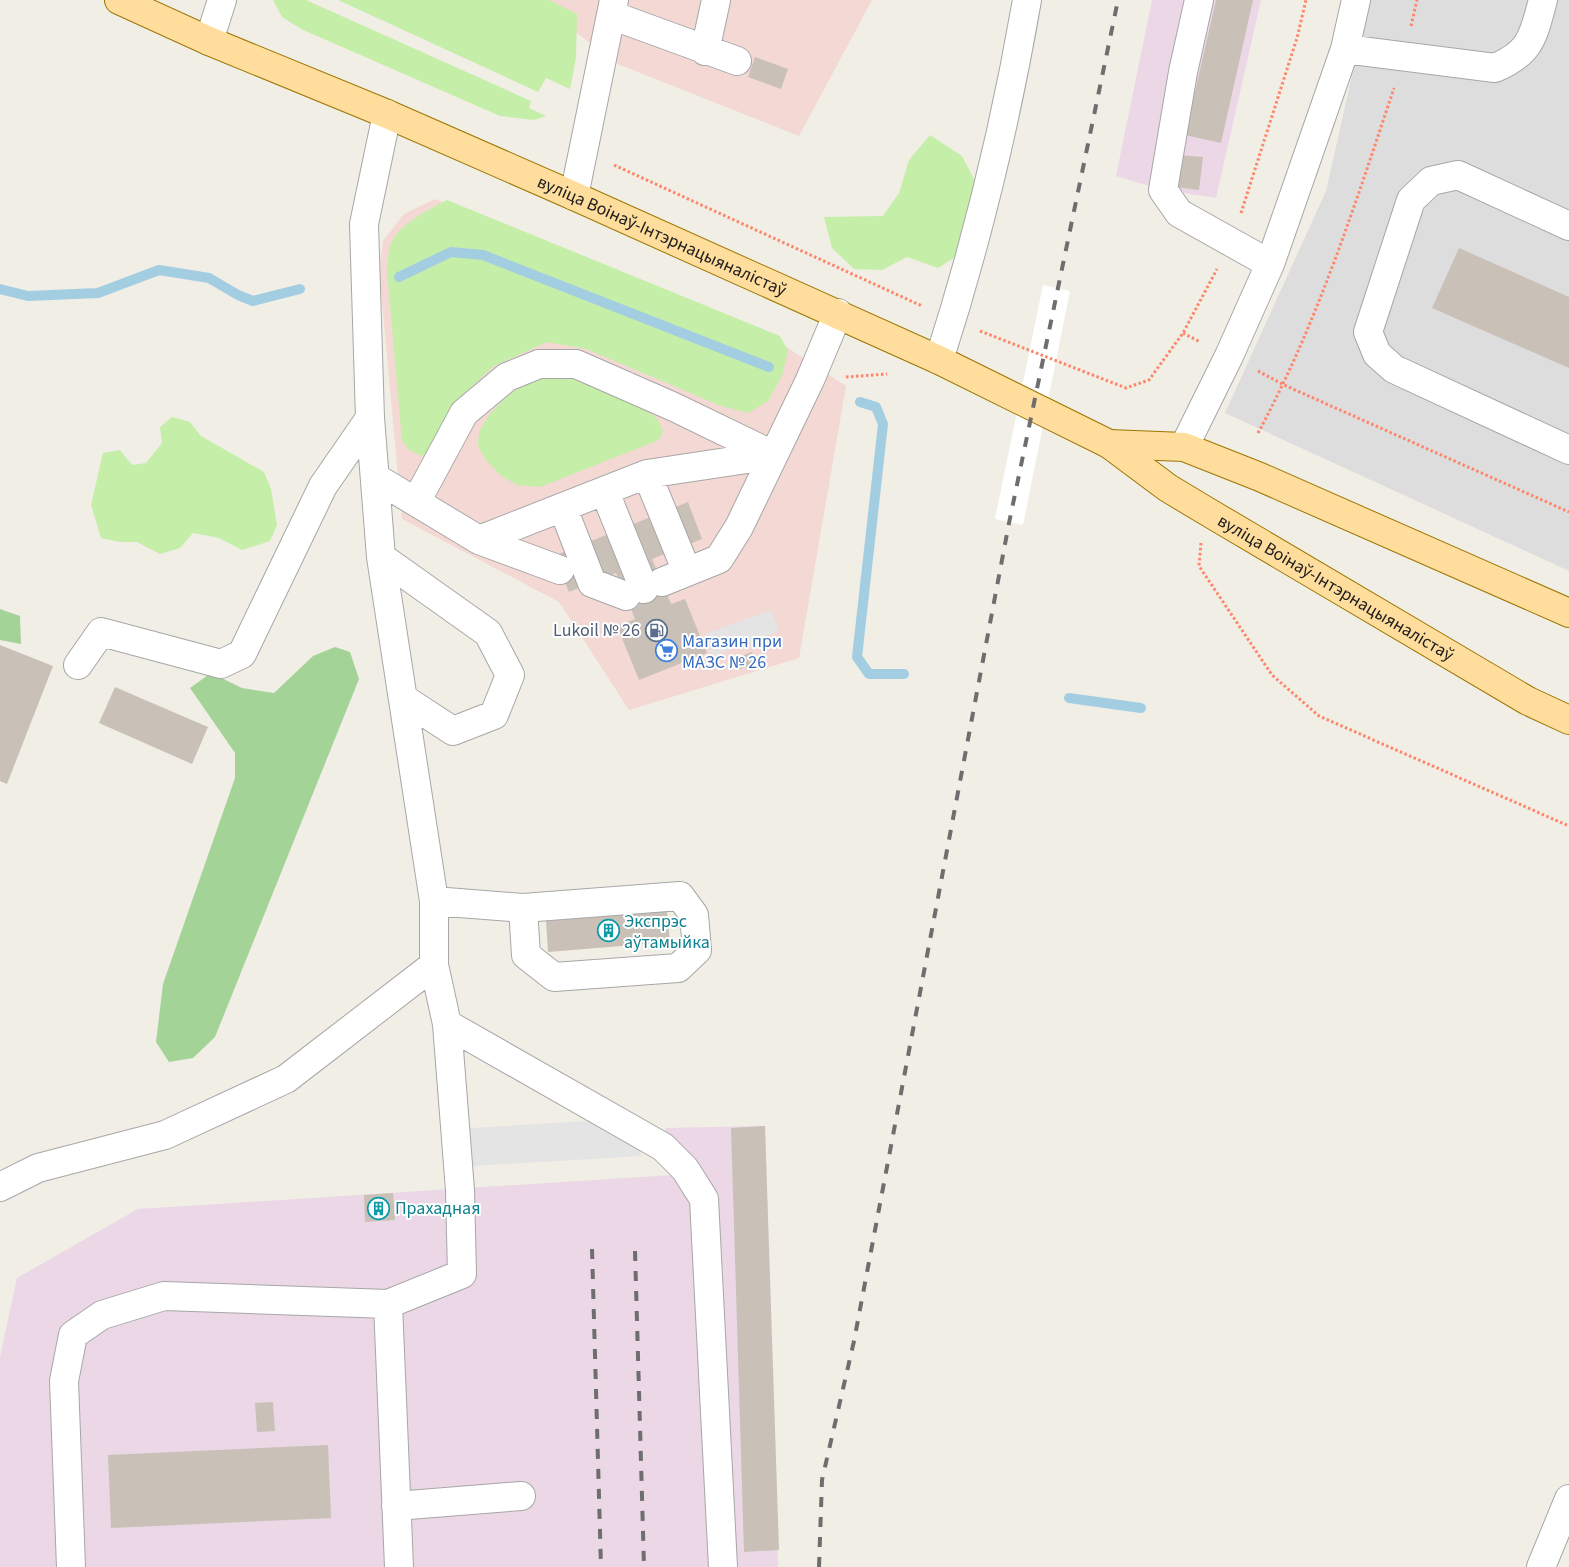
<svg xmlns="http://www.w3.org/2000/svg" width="1569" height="1567" font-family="'Source Sans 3',sans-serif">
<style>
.residential{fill:#dedddd}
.commercial{fill:#f3d8d4}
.industrial{fill:#ebd7e5}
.grass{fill:#c5eea8}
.forest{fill:#a4d398}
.parking{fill:#e4e4e4}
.pier{fill:#fff}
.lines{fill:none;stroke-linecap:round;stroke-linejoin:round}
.stream{stroke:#a3cee2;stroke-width:10}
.building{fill:#c9c1b8}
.minor-casing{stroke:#a7a7a7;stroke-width:30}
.major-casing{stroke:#9c7600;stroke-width:30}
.path{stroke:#ff8569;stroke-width:3;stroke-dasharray:2.5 2.5;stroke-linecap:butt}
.minor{stroke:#fff;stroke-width:28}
.major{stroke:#ffdd9d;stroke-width:28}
.rail{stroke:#6e6e6e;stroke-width:4;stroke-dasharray:10 10;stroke-linecap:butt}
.labels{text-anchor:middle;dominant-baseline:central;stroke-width:4;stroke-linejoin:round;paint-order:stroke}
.street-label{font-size:18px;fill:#202020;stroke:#fff}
.service-label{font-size:18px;fill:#4e5e75;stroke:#fff;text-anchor:end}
.shop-label{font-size:18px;fill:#366cbe;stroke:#fff;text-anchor:start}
.culture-label{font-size:18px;fill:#0d838f;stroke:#fff;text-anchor:start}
</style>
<rect width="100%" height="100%" fill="#f1eee6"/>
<path class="residential" d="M 1369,0 L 1569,0 L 1569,571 L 1225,413 L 1326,191 Z"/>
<path class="commercial" d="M 532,0 L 872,0 L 799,136 L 620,65 Z
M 435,199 L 771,337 L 846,386 L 799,658 L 629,710 L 559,602 L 402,519 L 379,269 L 383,241 L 404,214 Z"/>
<path class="industrial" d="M 1152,0 L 1261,0 L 1216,198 L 1163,190 L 1116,176 Z
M 765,1126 L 778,1567 L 0,1567 L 0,1357 L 17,1278 L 138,1209 L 673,1175 L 665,1128 Z"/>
<path class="grass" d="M 273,0 L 306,0 L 531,101 L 529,108 L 546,116 L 534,120 L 500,116 L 301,29 L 282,17 Z
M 338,0 L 549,0 L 577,14 L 576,58 L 570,89 L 546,78 L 538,92 Z
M 930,135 L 962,156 L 979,189 L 960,254 L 938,268 L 907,257 L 882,270 L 854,269 L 832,248 L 824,217 L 883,216 L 899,193 L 909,160 Z
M 447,200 L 780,336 L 788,351 L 782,376 L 768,401 L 748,413 L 721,406 L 586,349 L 547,342 L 494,366 L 467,391 L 436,449 L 421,456 L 409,450 L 402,441 L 387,270 C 388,262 388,254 390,246 C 396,226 429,209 447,200 Z
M 544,377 L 568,377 L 642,406 L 658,420 L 663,432 L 659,440 L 540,487 L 517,485 L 500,475 L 485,459 L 478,446 L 479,432 L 489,415 L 504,399 L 523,385 Z
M 172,417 L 190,422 L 201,436 L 264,472 L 271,489 L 277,525 L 270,541 L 242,550 L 219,538 L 193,533 L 180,548 L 160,554 L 137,542 L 120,542 L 101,538 L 91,505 L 103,453 L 120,450 L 132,465 L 146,463 L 162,443 L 160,427 Z"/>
<path class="forest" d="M 0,609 L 20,616 L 21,644 L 0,640 Z
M 335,647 L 350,652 L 359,679 L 215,1037 L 193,1058 L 169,1062 L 156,1042 L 163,984 L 235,778 L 235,753 L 190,688 L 211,673 L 242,688 L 274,693 L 313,656 Z"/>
<path class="parking" d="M 771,610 L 779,631 L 713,656 L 705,634 Z
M 639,1118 L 641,1156 L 473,1166 L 470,1128 Z"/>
<path class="pier" d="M 1043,285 L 1070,291 L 1023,525 L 995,519 Z"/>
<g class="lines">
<path class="stream" d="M 399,277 L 451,252 L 483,255 L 769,367
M 0,289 L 28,296 L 98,293 L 159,270 L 209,278 L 238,295 L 253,301 L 300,289
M 860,402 L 876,407 L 883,424 L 857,657 L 869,674 L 904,674
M 1069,698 L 1141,708"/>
</g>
<path class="building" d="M 1216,0 L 1253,0 L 1221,143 L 1185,135 Z
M 755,57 L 788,69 L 781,89 L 748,77 Z
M 1179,155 L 1203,157 L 1199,190 L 1175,187 Z
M 1459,248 L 1569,297 L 1569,368 L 1432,308 Z
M 688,502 L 702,539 L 652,559 L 671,604 L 685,599 L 707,653 L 639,680 L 617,626 L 635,619 L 616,573 L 569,592 L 554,556 Z
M 0,645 L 53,666 L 7,784 L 0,781 Z
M 752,652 L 756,664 L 737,670 L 733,659 Z
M 115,687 L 208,727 L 192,764 L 99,723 Z
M 667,911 L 670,942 L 548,952 L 546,921 Z
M 765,1126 L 779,1550 L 744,1552 L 731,1128 Z
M 393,1193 L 395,1220 L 365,1222 L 364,1195 Z
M 273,1402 L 275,1431 L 257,1432 L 255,1403 Z
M 328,1445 L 331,1518 L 111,1528 L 108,1455 Z"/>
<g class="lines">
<defs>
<path id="minor" d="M 1199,0 L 1183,72 L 1163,190 L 1179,213 L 1270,264
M 611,15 L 737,61
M 209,41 L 222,0
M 1345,49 L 1495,68 C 1532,52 1533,36 1543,0
M 705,51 L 716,0
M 574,196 L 614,0
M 1569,226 L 1458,175 L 1431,181 L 1411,200 L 1368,332 L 1377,354 L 1394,369 L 1569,450
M 939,360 C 977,242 1006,122 1027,0
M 1184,447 L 1229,356 L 1270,264 L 1345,49 L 1356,0
M 647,474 L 687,572
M 376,478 L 479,540 L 560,570
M 605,492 L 644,589
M 416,502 L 464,413 L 507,377 L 539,364 L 576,364 L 674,407 L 773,455
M 563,508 L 592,583 L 626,596
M 479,540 L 647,474 L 773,455
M 381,557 L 488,633 L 510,675 L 494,715 L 453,731 L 404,699
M 662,582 L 719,559 L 739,527 L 810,380 L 838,313
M 78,665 L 101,632 L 221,664 L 242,654 L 323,486 L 370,418
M 434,901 L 523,908 L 680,896 L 694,915 L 697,950 L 678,968 L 554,977 L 526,955 L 523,908
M 447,1024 L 663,1147 L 685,1169 L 704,1199 L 723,1567
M 0,1187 L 38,1168 L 165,1135 L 286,1079 L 434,965 L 434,901 L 381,557 L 370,418 L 364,224 L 387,114
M 388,1304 L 399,1567
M 396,1506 L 521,1496
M 71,1567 L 64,1381 L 73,1335 L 102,1315 L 164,1296 L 388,1304 L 462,1274 L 460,1190 L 447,1024 L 434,965
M 1541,1567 L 1569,1499"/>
<g id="major">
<path id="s1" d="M 119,0 L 209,41 L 387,114 L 574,196 L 939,360 L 1109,444 L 1168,488 L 1213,515 L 1528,701 L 1569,720"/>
<path d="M 1109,444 L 1184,447 L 1260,477 L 1569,613"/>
</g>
</defs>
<use href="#minor" class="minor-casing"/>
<use href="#major" class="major-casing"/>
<path class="path" d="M 1411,26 L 1417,0
M 614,165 L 922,306
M 1241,213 L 1297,38 L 1306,0
M 980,331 L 1126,388 L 1149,380 L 1183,333 L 1217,269
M 1183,333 L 1200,342
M 1258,371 L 1284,385 L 1569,512
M 846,377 L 887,374
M 1258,433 C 1317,324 1355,205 1394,88
M 1201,543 L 1199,566 L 1272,675 L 1319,716 L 1569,826"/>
<use href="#minor" class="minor"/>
<use href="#major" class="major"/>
<path class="rail" d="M 592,1249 L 601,1567
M 635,1251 L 644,1567
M 819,1567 L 822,1480 L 854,1341 L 1009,523 L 1118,0"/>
</g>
<defs>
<symbol id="fuel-ring" viewBox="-11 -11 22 22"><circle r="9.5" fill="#fff" stroke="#5c6f8a" stroke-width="1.5"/><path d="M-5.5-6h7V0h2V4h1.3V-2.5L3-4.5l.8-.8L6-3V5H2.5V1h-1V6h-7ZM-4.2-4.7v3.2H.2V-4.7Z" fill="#5c6f8a"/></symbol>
<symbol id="supermarket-ring" viewBox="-11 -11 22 22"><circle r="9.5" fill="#fff" stroke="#3f7fe0" stroke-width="1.5"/><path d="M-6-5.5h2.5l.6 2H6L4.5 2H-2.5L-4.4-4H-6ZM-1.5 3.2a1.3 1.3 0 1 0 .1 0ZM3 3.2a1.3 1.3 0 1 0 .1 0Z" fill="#3f7fe0"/></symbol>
<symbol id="building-ring" viewBox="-11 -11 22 22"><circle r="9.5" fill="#fff" stroke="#0f9aa8" stroke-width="1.5"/><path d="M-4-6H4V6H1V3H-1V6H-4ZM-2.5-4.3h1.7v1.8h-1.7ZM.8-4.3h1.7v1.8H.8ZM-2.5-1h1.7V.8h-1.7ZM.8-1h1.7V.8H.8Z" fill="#0f9aa8"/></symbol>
</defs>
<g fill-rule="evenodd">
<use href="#fuel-ring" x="644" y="618" width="25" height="25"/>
<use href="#supermarket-ring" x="654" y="638" width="25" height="25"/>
<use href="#building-ring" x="596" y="918" width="25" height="25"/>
<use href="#building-ring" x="366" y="1196" width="25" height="25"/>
</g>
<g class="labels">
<g class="street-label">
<text stroke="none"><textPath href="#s1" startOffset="592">вуліца Воінаў-Інтэрнацыяналістаў</textPath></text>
<text stroke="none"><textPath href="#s1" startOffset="1354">вуліца Воінаў-Інтэрнацыяналістаў</textPath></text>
</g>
<g class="service-label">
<text x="640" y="630">Lukoil № 26</text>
</g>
<g class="shop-label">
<text x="682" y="641">Магазин при<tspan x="682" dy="21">МАЗС № 26</tspan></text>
</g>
<g class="culture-label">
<text x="624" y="921">Экспрэс<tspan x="624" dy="21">аўтамыйка</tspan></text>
<text x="395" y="1208">Прахадная</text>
</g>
</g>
</svg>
